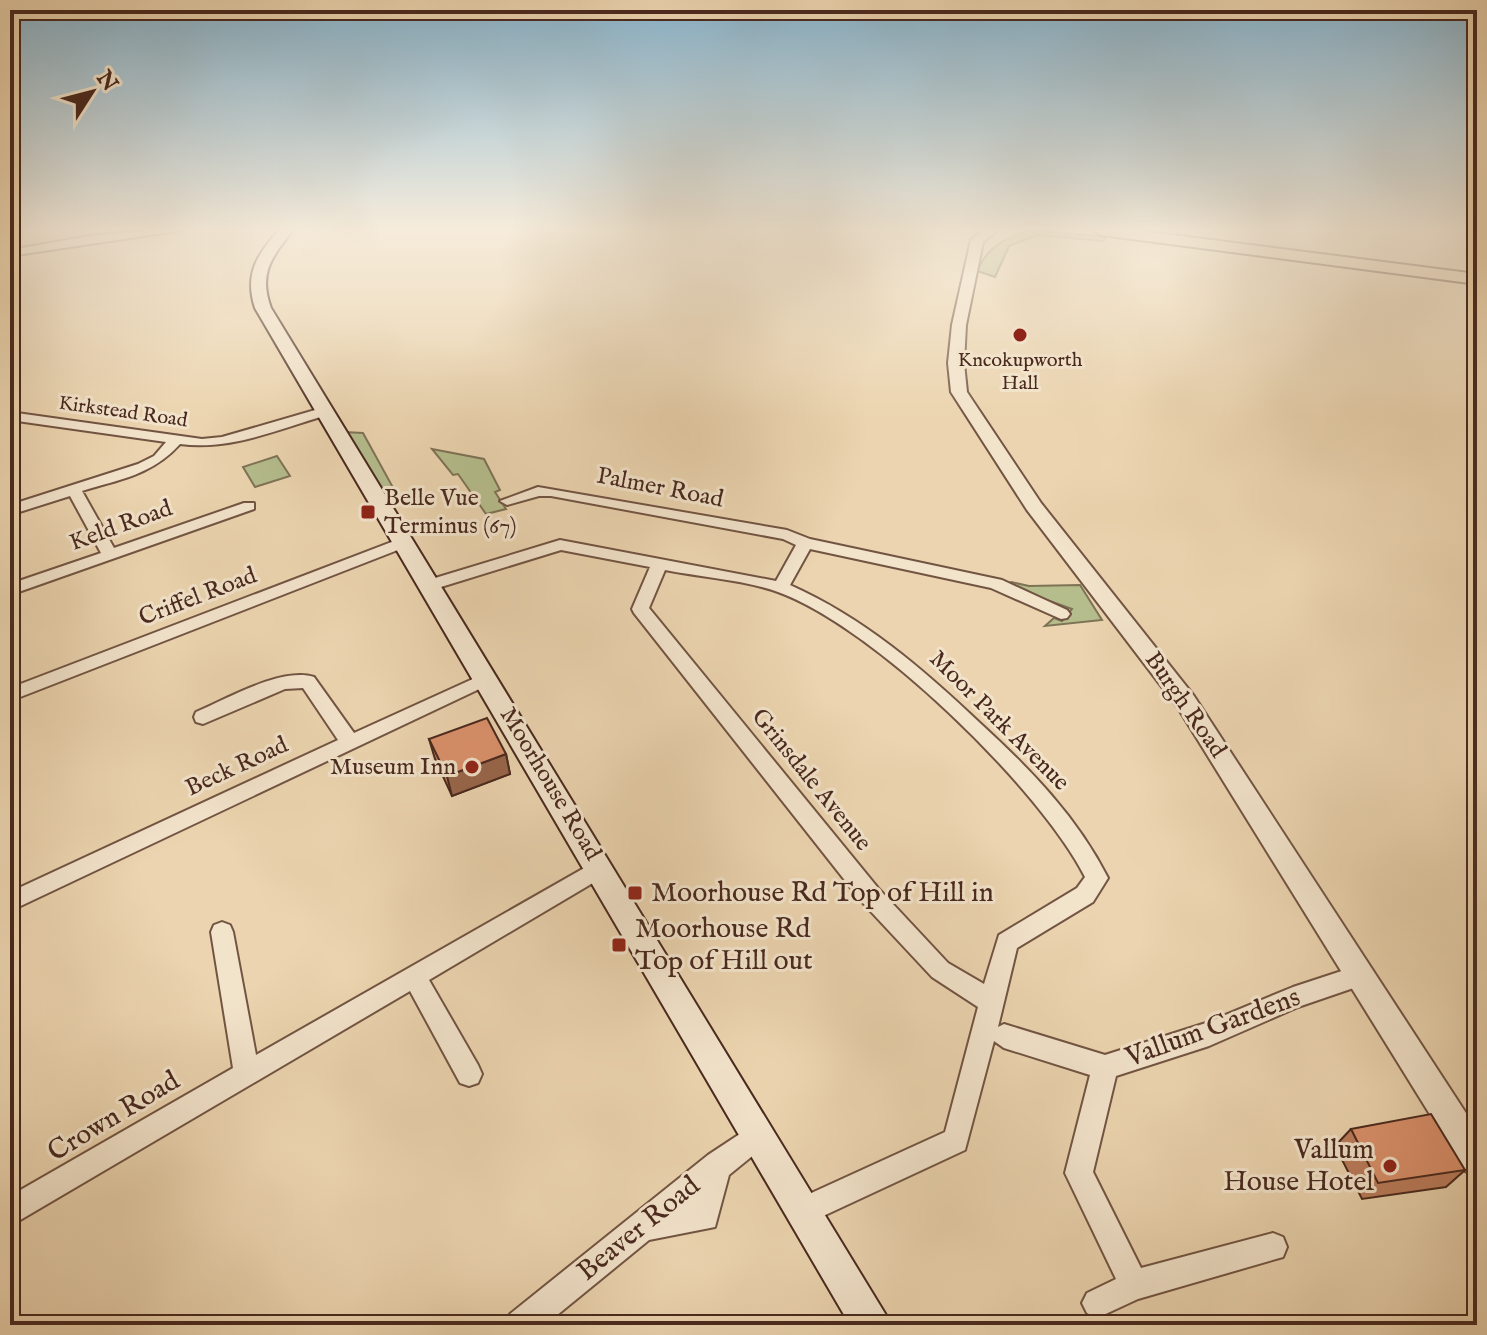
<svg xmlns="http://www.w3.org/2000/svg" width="1487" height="1335" font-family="'IM FELL English',serif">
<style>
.green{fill:#b5bd8d;stroke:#7f7356;stroke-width:2}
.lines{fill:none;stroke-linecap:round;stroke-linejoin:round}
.minor-casing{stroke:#725442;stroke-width:4}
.tertiary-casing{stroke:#725442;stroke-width:4}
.secondary-casing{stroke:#49291e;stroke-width:4}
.trunk-casing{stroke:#49291e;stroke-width:4}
.minor{fill:#f2e3cb;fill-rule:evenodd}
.tertiary{fill:#f2e3cb;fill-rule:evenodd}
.secondary{fill:#f2e3cb;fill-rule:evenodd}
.trunk{fill:#ebd4af;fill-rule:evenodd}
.wall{fill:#bc7d5d;stroke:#49291e;stroke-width:2}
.shaded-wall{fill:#99664c;stroke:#49291e;stroke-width:2}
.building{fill:#db916c;stroke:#49291e;stroke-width:2}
.poi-dot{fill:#8f2418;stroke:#f2e3cb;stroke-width:3}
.labels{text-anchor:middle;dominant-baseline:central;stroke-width:6;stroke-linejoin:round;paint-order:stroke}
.far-poi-label{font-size:20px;fill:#49291e;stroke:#f2e3cb}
.far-street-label{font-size:20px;fill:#49291e;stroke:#f2e3cb}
.street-label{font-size:24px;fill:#49291e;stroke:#f2e3cb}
.poi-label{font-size:24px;fill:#49291e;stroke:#f2e3cb;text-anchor:start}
.near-poi-label{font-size:28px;fill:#49291e;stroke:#f2e3cb;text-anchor:start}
.near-street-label{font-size:28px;fill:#49291e;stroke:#f2e3cb}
</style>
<rect width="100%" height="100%" fill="#ebd4af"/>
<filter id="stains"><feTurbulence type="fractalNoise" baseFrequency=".0025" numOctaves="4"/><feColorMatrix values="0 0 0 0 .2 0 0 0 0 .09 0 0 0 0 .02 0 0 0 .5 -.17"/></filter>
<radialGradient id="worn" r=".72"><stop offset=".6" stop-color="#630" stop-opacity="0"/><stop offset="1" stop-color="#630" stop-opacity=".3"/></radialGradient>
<path class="green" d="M 1029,230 L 1107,237 L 1103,241 L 1037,235 L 1009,246 L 995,277 L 977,271 C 988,246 1003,240 1029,230 Z
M 344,432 L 363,433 L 396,493 L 383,492 Z
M 432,449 L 484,459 L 500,490 L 495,492 L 506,509 L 486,514 L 458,474 L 453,475 Z
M 277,456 L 290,476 L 255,487 L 243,467 Z
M 1011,582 L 1029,586 L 1080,585 L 1102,620 L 1045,626 L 1054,618 L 1062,621 L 1072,609 L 1008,586 Z"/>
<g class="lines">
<defs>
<path id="minor" d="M 153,230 L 184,230 L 10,256 L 10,250 L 90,236 Z
M 322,408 L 329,412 L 327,415 C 279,429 230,451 180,444 C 152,475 121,479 82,491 L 114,548 L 244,503 L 254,503 L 254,509 L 10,595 L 10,584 L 101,553 L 70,496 L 10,515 L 10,505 L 138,464 L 154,456 L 166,442 L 10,420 L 10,412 L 202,439 L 222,437 Z
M 538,487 L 787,530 L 810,539 L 1002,580 L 1067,610 L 1070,614 L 1067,618 L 1061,619 L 991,588 L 810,549 L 790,585 C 864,618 923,669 981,724 C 1031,770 1077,817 1108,878 L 1093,902 L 1017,948 L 998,1027 L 1004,1024 L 1105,1055 L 1206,1023 L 1293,987 L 1360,965 L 1368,969 L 1372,976 L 1368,983 L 1298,1007 L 1209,1046 L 1116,1076 L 1093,1172 L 1141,1268 L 1273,1233 L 1283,1237 L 1287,1247 L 1283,1257 L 1138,1299 L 1097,1318 L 1087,1313 L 1082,1303 L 1087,1293 L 1116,1279 L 1065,1173 L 1090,1075 L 1004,1048 L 994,1041 L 965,1150 L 806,1224 L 796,1220 L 792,1210 L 796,1200 L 945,1132 L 978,1007 L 932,977 L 862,902 L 634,613 L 632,609 L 650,567 L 561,550 L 428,591 L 420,586 L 422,582 L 560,540 L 776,581 L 796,545 L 783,539 L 551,496 L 539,496 L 507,505 L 500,501 ZM 665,570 C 700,577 745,580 778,592 C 873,626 1039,787 1085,877 L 1077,888 L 999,935 L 984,984 L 948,963 L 878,888 L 649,608 Z
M 402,538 L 408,540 L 410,543 L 408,546 L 10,701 L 10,688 Z
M 486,673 L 495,679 L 492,683 L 10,911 L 10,892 L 338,740 L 303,688 L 285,689 L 203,724 L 196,722 L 194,717 L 196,712 C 227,699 281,667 314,677 L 354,733 Z
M 600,859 L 608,862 L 611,868 L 608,874 L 429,980 L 478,1065 L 482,1074 L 478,1083 L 469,1086 L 460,1083 L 410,991 L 10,1226 L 10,1196 L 233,1068 L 211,932 L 214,925 L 222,922 L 230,925 L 233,932 L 256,1055 Z
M 758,1122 L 767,1126 L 771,1135 L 767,1144 L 729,1175 L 715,1227 L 649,1240 L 545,1325 L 506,1325 L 510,1314 L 708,1155 Z"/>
<path id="tertiary" d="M 984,230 L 998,230 L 983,242 L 966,325 L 964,363 L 967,392 L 1041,503 L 1194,696 L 1477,1130 L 1477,1175 L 1465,1171 L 1178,708 L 1027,510 L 951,392 L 948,363 L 952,325 L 971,240 Z"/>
<path id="secondary" d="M 279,230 L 293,230 C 272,257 258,273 271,308 L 892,1325 L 850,1325 L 255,308 C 244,274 257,255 279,230 Z"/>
<path id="trunk" d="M 1093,230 L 1134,230 L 1477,274 L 1477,284 L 1101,235 Z"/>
</defs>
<use href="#minor" class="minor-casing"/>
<use href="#tertiary" class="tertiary-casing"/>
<use href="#secondary" class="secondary-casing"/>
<use href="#trunk" class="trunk-casing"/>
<use href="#minor" class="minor"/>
<use href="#tertiary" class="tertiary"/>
<use href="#secondary" class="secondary"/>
<use href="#trunk" class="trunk"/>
</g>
<path class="wall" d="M 429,739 L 506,754 L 510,774 L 452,796 L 435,759 Z
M 1351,1129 L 1465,1170 L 1446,1187 L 1362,1199 L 1335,1146 Z"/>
<path class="shaded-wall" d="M 506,754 L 510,774 L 452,796 L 447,776 Z"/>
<path class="building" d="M 487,718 L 506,754 L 447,776 L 429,739 Z
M 1431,1114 L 1465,1170 L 1378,1183 L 1351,1129 Z"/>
<linearGradient id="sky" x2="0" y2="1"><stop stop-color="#88b6d1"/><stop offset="0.55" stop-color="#f6ecdb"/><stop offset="1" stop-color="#f6ecdb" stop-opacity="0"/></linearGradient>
<rect width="1487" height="417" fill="url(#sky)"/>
<g class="poi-dot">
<circle cx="1020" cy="335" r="8"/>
<rect x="360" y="504" width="16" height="16" rx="4"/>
<circle cx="472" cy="767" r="8"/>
<rect x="627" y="885" width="16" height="16" rx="4"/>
<rect x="611" y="937" width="16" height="16" rx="4"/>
<circle cx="1390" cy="1166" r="8"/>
</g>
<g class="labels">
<g class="far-poi-label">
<text x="1020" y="360">Kncokupworth<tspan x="1020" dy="23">Hall</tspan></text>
</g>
<g class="far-street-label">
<text transform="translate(123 412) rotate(8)">Kirkstead Road</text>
</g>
<g class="street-label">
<text transform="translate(660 488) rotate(11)">Palmer Road</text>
<text transform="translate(121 526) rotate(-20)">Keld Road</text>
<text transform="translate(198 597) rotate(-21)">Criffel Road</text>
<text transform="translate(1185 705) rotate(55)">Burgh Road</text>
<text transform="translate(999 721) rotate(45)">Moor Park Avenue</text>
<text transform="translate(237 767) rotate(-25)">Beck Road</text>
<text transform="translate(811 780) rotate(51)">Grinsdale Avenue</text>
<text transform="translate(550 784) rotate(59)">Moorhouse Road</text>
</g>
<g class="poi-label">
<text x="384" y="498">Belle Vue<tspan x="384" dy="28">Terminus (67)</tspan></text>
<text x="456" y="767" text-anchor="end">Museum Inn</text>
</g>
<g class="near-poi-label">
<text x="651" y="893">Moorhouse Rd Top of Hill in</text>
<text x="635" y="929">Moorhouse Rd<tspan x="635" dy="32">Top of Hill out</tspan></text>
<text x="1374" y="1150" text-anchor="end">Vallum<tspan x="1374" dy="32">House Hotel</tspan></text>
</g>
<g class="near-street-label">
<text transform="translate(1213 1028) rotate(-20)">Vallum Gardens</text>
<text transform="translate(114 1117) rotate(-31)">Crown Road</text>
<text transform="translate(639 1229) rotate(-39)">Beaver Road</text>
</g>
</g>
<rect width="1487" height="1335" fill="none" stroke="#ebd4af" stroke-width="40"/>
<rect x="12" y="12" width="1463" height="1311" fill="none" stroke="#49291e" stroke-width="4"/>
<rect x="20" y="20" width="1447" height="1295" fill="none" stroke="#49291e" stroke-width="2"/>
<g transform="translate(92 92) rotate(54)" stroke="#f2e3cb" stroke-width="6" paint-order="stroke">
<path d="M0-6L14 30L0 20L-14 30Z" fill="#49291e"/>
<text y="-12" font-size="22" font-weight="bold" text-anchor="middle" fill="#49291e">N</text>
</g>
<rect width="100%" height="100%" filter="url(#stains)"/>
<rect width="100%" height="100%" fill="url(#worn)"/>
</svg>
